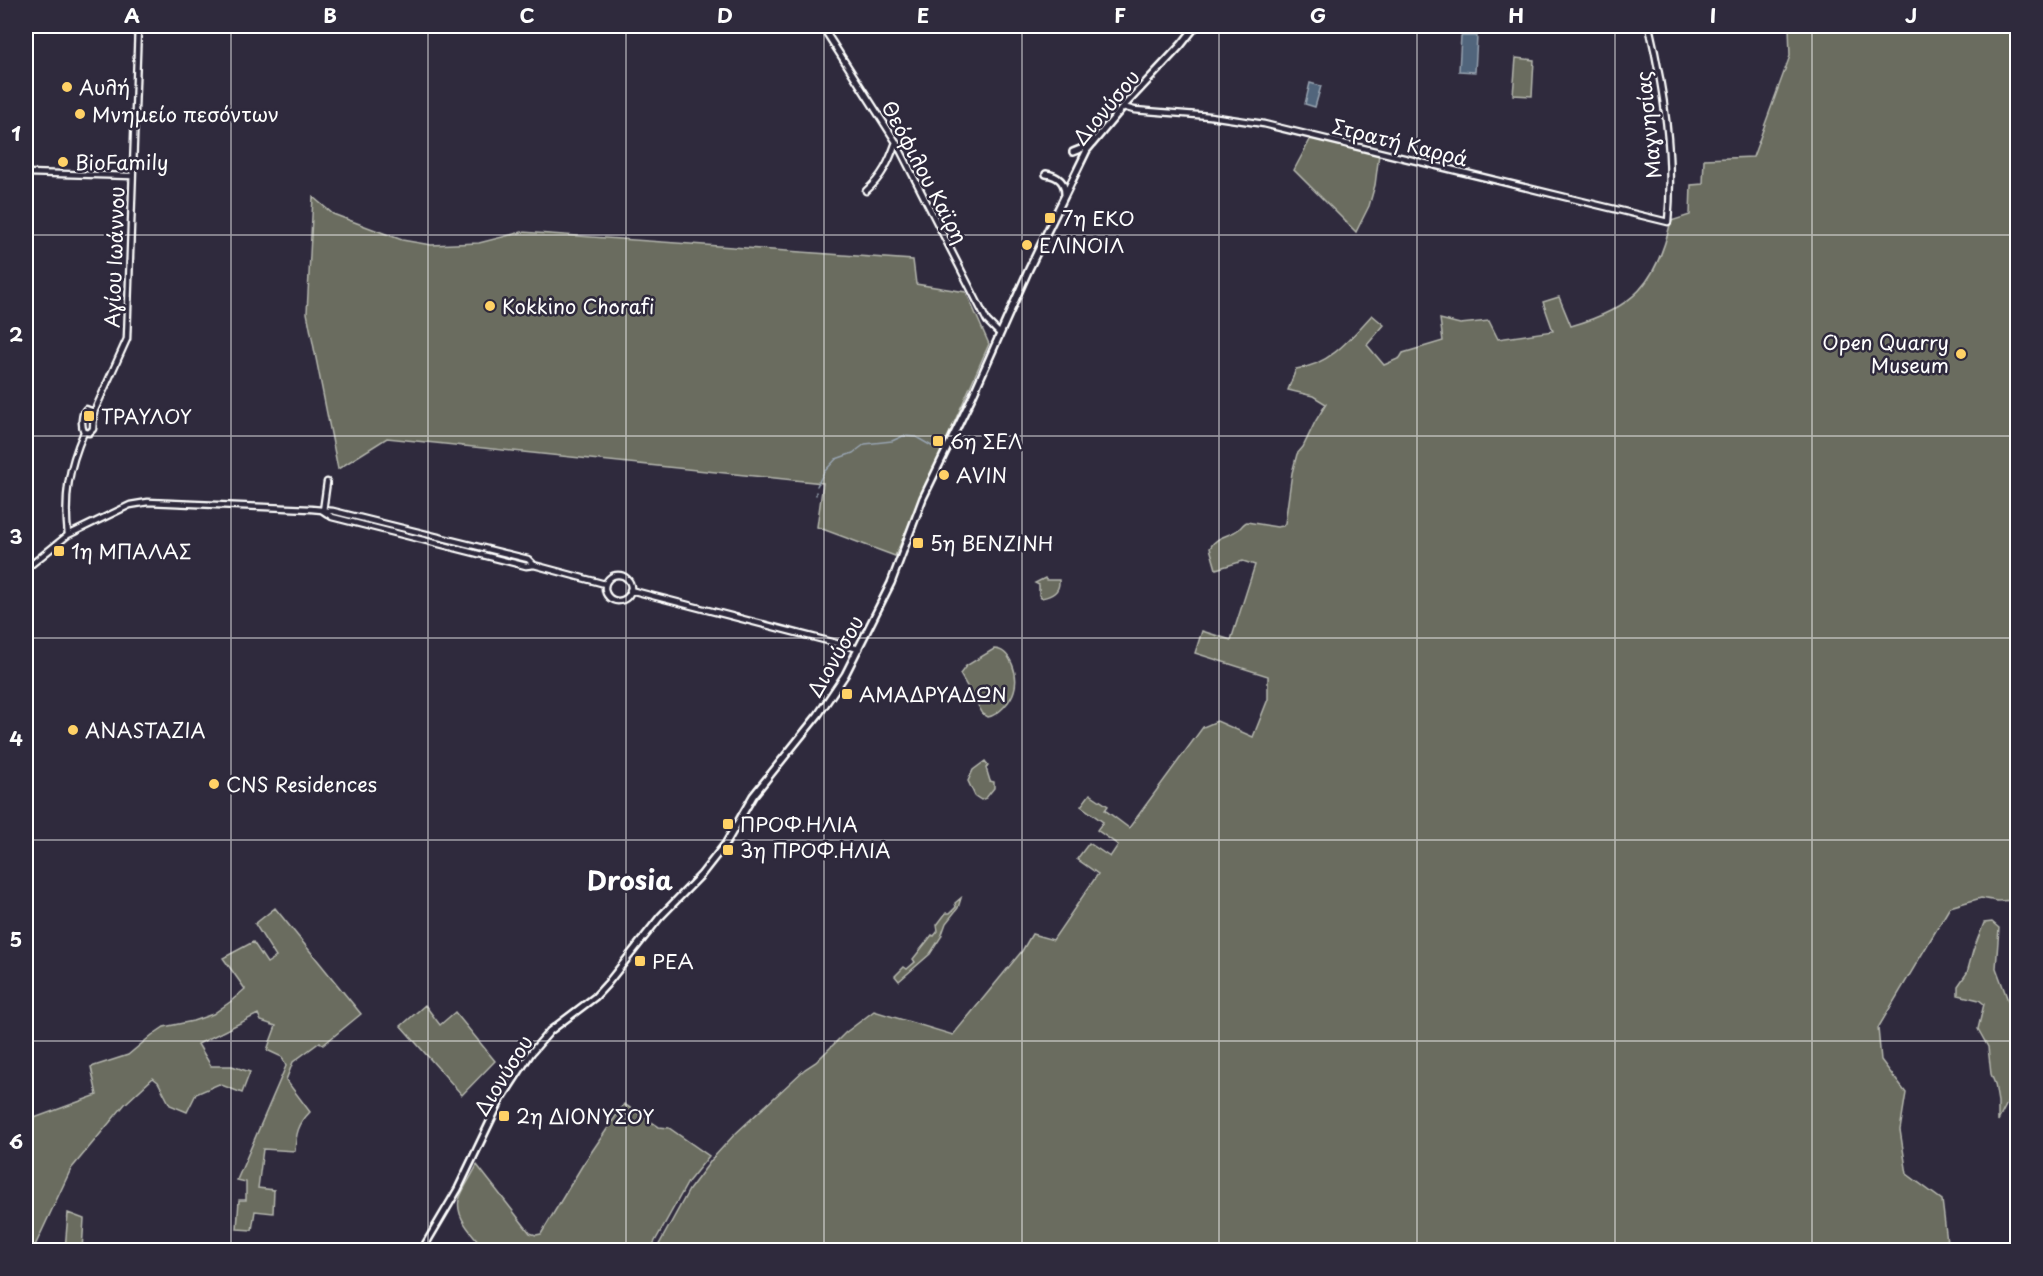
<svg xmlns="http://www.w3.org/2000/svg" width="2043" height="1276" font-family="'Playpen Sans',sans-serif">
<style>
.green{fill:#6a6c5e;stroke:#b4b6ae;stroke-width:1.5}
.water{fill:#51657c;stroke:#97a3b0;stroke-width:1.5}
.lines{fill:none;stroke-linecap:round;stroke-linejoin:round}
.stream{stroke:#97a3b0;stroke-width:1.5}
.tertiary-casing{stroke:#fff;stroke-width:9}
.secondary-casing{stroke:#fff;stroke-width:10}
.tertiary{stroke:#2f2a3d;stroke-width:4.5}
.secondary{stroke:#2f2a3d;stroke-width:5}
.grid{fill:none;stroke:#fff;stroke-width:1.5;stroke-opacity:0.55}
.poi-dot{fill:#ffd166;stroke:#2f2a3d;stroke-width:2}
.labels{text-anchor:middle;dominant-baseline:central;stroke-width:5;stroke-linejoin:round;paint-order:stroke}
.poi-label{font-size:20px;fill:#fff;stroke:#2f2a3d;text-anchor:start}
.street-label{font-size:20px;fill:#fff;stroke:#2f2a3d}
.district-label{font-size:26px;font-weight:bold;fill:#fff;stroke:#2f2a3d}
.neatline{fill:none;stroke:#fff;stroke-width:2}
.grid-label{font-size:20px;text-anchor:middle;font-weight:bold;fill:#fff}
</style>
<rect width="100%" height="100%" fill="#2f2a3d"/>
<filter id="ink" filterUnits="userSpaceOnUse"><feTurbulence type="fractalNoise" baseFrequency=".0167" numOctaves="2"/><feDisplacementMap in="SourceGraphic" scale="12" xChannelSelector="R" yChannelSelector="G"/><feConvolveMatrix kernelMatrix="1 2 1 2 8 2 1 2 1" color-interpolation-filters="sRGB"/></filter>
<g filter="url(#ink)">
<path class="green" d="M 1789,26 L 2017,26 L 2017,900 L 1997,901 L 1981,898 L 1950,907 L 1878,1028 L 1881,1060 L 1906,1093 L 1900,1130 L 1907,1174 L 1942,1200 L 1948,1250 L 656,1250 L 689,1190 L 713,1158 L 734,1135 L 805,1069 L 816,1062 L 845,1033 L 874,1011 L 953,1035 L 1022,951 L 1032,934 L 1053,940 L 1098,874 L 1077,859 L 1089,843 L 1110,857 L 1118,845 L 1097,830 L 1103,822 L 1081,806 L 1090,794 L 1108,806 L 1105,810 L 1129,828 L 1203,727 L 1217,721 L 1253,737 L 1268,699 L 1268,676 L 1195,653 L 1202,631 L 1231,640 L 1255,565 L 1243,561 L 1216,569 L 1210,548 C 1217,535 1229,537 1239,529 C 1242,526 1244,523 1247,522 L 1277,527 L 1283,526 L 1285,523 L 1292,473 L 1297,454 L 1303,447 L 1315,422 L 1326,404 L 1313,396 L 1288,390 L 1296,369 C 1330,365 1350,339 1372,315 L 1384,325 L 1367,345 L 1384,365 L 1400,358 L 1403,353 L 1443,341 L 1440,319 L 1460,324 L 1489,321 L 1498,339 L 1553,331 L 1543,302 L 1559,297 L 1571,326 C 1634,308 1656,284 1671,221 L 1690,215 L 1691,185 L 1703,184 L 1704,159 L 1753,157 L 1790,56 Z
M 1516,58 L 1534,60 L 1532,96 L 1513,95 Z
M 1311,138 L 1379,154 L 1375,185 L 1369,206 L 1356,232 L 1294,170 Z
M 313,197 L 333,214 L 402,240 L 431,245 L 479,243 L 522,232 L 913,260 L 916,284 L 966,292 L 989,344 L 895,556 L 817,527 L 823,483 L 387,438 L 338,469 L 307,313 Z
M 1045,578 L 1046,580 L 1059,580 C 1060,592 1052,596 1041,598 L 1039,595 L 1039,585 L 1035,583 Z
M 994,649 C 1011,649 1019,676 1014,691 C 1011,701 999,715 988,717 L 983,714 L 960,674 L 966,666 Z
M 985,761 L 988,765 L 986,768 L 990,781 L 994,782 L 994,788 L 986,798 L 981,800 L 975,796 L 968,781 L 973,770 Z
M 961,898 L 958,908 L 946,923 L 941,937 L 930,954 L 899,981 L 895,976 L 904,967 L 907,969 L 915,962 L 913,959 L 932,935 L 934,936 L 938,931 L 937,925 L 946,913 L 950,913 L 956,907 L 955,903 Z
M 275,908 L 361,1014 L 323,1045 L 320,1042 L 293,1062 L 286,1080 L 310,1112 C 298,1124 296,1134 295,1151 L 263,1149 L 258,1188 L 274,1190 L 273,1213 L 255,1211 L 252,1230 L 237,1229 L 239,1200 L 246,1200 L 246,1182 L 237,1180 L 286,1066 L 282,1057 L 267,1050 L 276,1026 L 261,1021 L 258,1014 L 198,1044 L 211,1066 L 232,1066 L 250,1072 L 242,1093 L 219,1084 L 196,1094 L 187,1112 L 170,1105 L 158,1082 L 153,1078 L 125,1104 L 71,1169 L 33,1250 L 26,1250 L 26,1121 L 97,1095 L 91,1067 L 128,1055 L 152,1035 L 164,1027 L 193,1021 L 213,1014 L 230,1002 L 245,989 L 223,958 L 253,942 L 267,963 L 276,957 L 255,924 Z
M 1992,922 L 1999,928 L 1996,968 L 2009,1003 L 2014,1006 L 2018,1003 L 2017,1084 L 1998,1121 L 1998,1102 L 1995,1084 L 1991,1074 L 1988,1047 L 1978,1029 L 1984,1004 L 1979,1000 L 1958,995 L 1958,986 L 1967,973 L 1973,951 L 1984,923 Z
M 425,1005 L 440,1025 L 455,1012 L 495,1061 L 462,1095 L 401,1026 Z
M 624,1104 L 659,1127 L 669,1128 L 709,1156 L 688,1182 L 650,1250 L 486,1250 C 476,1238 455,1219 459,1200 C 462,1189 472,1176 477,1165 L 530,1233 L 536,1235 L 541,1234 L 582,1166 Z
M 68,1213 L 84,1219 L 82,1250 L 65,1250 Z"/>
<path class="water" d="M 1461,36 L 1477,36 L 1475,72 L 1459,71 Z
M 1310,83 L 1321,86 L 1315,107 L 1305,104 Z"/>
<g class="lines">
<path class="stream" d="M 817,486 L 824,472 L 836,459 L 853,453 L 865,444 L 892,441 L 903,436 L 916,437 L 935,448 L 942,448
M 816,495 L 816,492"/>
<defs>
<path id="tertiary" d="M 822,26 L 896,142 L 987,321 L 999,333
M 1123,107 L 1134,110 L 1210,116 L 1264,124 L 1668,222 C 1674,155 1664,90 1649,26
M 26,173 L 132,176
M 866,191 C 882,177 889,162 896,142
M 86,409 L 94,412 L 93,429 L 89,433 L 84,432 C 81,426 81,414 86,409 Z
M 94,412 L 127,339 L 138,26
M 323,511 L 327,482
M 68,535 L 130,505 L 148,502 L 311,509 L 333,511 L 528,559 L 534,565 L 526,566 L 332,517 L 323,511
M 534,565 L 605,584
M 26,566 L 32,564 L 68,535 C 64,496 68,469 84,432
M605 588a13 13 0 1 1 26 0a13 13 0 1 1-26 0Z
M 630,590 L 859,649"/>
<path id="secondary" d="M 1073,152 L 1088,146
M 1046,174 C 1058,176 1065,181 1065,194
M 422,1250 L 458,1189 L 500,1101 L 531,1053 L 550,1031 L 595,997 L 607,984 L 660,917 L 701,875 L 726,843 L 753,796 L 818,715 L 845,675 L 891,583 L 923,498 L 972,397 L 1029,269 L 1087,150 L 1123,107 L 1181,45 L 1196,26"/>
</defs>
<use href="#tertiary" class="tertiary-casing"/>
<use href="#secondary" class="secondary-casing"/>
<use href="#tertiary" class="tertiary"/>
<use href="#secondary" class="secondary"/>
</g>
</g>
<path class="grid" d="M 231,26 L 231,1250M 428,26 L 428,1250M 626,26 L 626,1250M 824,26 L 824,1250M 1022,26 L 1022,1250M 1219,26 L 1219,1250M 1417,26 L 1417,1250M 1615,26 L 1615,1250M 1812,26 L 1812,1250M 26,235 L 2018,235M 26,436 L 2018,436M 26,638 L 2018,638M 26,840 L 2018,840M 26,1041 L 2018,1041"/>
<g class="poi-dot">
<circle cx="67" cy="87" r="6"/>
<circle cx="80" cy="114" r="6"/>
<circle cx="63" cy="162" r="6"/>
<rect x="1044" y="212" width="12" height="12" rx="3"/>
<circle cx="1027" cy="245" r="6"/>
<circle cx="490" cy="306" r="6"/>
<circle cx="1961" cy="354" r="6"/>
<rect x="83" y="410" width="12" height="12" rx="3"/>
<rect x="932" y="435" width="12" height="12" rx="3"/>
<circle cx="944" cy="475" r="6"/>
<rect x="912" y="537" width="12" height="12" rx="3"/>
<rect x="53" y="545" width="12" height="12" rx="3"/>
<rect x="841" y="688" width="12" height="12" rx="3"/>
<circle cx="73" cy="730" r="6"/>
<circle cx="214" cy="784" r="6"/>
<rect x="722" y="818" width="12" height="12" rx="3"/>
<rect x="722" y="844" width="12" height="12" rx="3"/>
<rect x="634" y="955" width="12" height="12" rx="3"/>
<rect x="498" y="1110" width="12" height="12" rx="3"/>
</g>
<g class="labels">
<g class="poi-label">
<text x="79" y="87">Αυλή</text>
<text x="92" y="114">Μνημείο πεσόντων</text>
<text x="75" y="162">BioFamily</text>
<text x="1062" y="218">7η ΕΚΟ</text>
<text x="1039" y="245">ΕΛΙΝΟΙΛ</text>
<text x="502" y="306">Kokkino Chorafi</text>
<text x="1949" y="342" text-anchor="end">Open Quarry<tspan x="1949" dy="23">Museum</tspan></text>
<text x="101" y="416">ΤΡΑΥΛΟΥ</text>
<text x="950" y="441">6η ΣΕΛ</text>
<text x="956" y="475">AVIN</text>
<text x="930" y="543">5η ΒΕΝΖΙΝΗ</text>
<text x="71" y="551">1η ΜΠΑΛΑΣ</text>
<text x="859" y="694">ΑΜΑΔΡΥΑΔΩΝ</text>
<text x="85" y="730">ANASTAZIA</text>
<text x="226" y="784">CNS Residences</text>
<text x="740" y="824">ΠΡΟΦ.ΗΛΙΑ</text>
<text x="740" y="850">3η ΠΡΟΦ.ΗΛΙΑ</text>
<text x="652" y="961">ΡΕΑ</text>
<text x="516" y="1116">2η ΔΙΟΝΥΣΟΥ</text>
</g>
<g class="street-label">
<text transform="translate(1106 107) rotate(-50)">Διονύσου</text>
<text transform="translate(1648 125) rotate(-96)">Μαγνησίας</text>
<text transform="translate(1400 142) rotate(14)">Στρατή Καρρά</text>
<text transform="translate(925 172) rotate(62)">Θεόφιλου Καϊρη</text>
<text transform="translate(114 257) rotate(-88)">Αγίου Ιωάννου</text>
<text transform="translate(835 656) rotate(-60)">Διονύσου</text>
<text transform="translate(503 1075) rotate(-58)">Διονύσου</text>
</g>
<g class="district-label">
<text x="630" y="879">Drosia</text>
</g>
</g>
<rect width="2043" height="1276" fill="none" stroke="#2f2a3d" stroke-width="66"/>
<rect x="33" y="33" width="1977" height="1210" class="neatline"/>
<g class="grid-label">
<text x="132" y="23">A</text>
<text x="330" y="23">B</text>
<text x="527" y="23">C</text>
<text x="725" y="23">D</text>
<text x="923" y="23">E</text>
<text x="1120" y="23">F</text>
<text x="1318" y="23">G</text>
<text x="1516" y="23">H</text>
<text x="1713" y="23">I</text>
<text x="1911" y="23">J</text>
<text x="16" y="141">1</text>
<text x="16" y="342">2</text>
<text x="16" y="544">3</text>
<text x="16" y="746">4</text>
<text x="16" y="947">5</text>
<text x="16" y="1149">6</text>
</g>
</svg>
